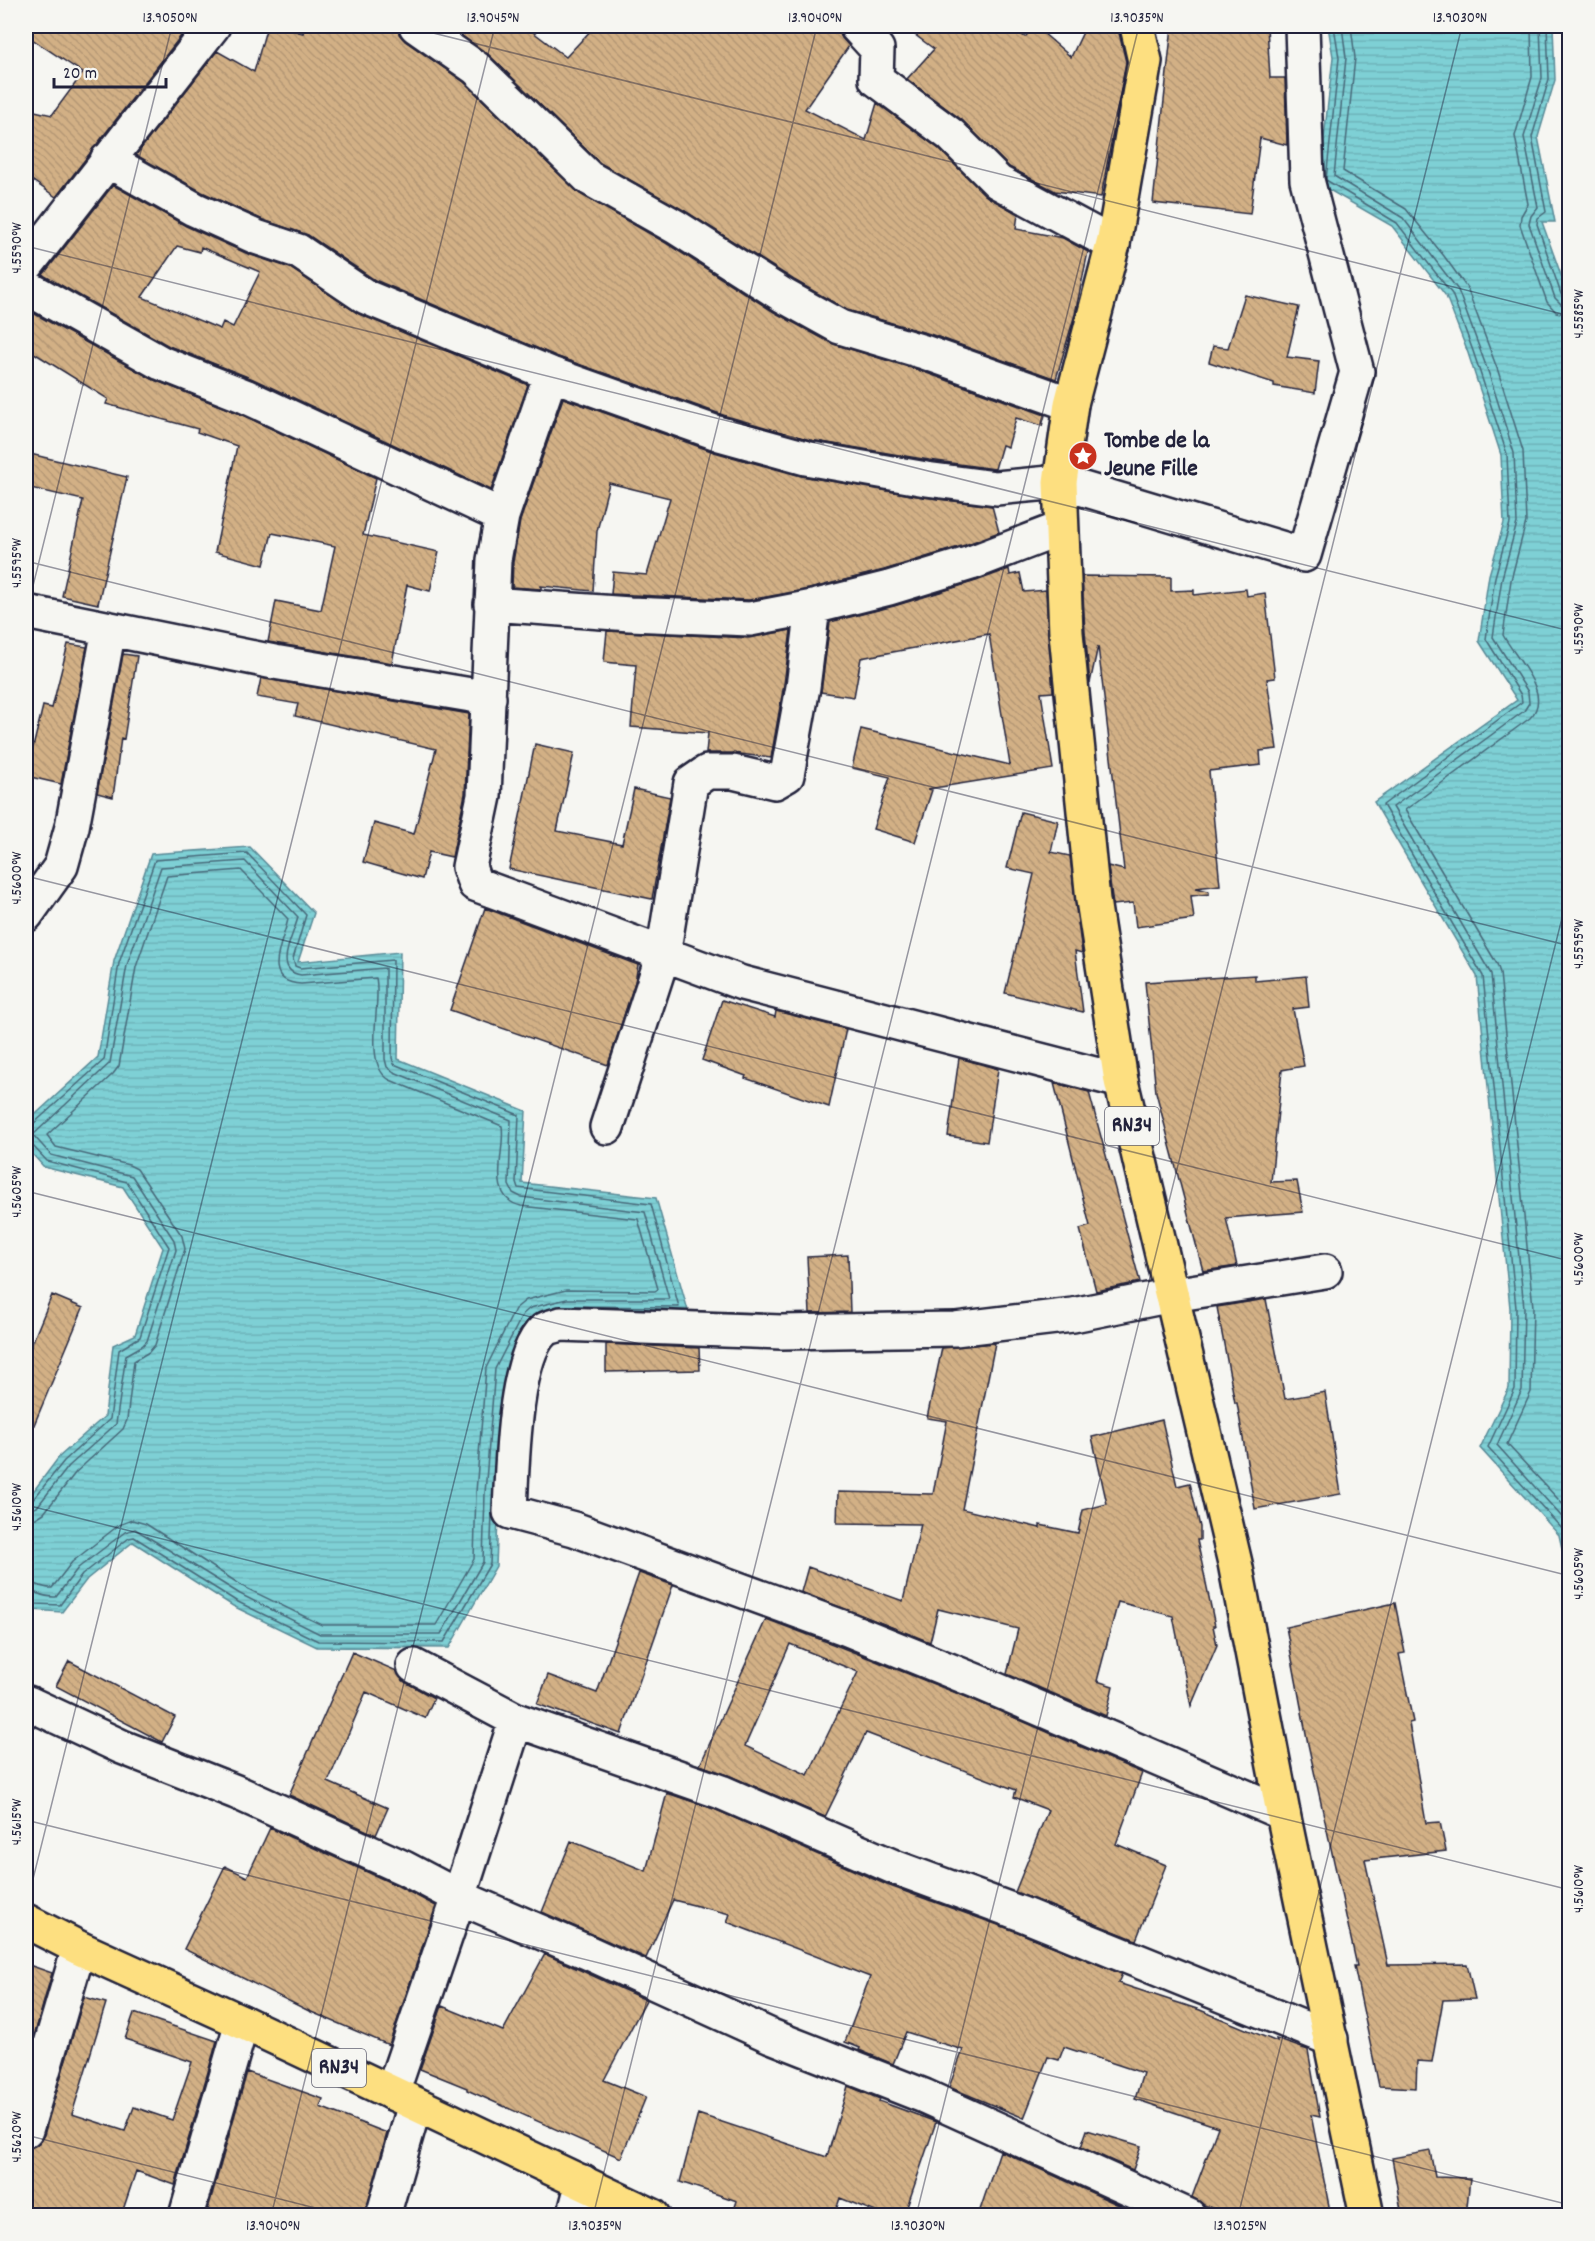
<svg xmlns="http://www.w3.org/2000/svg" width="1595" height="2241" font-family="Dekko,sans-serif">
<defs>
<pattern id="water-rules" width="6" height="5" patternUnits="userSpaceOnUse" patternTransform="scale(1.5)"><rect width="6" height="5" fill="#7ed0d5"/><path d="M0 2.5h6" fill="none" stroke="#6db2b8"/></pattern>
<pattern id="building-back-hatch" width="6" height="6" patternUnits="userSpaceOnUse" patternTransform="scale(1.5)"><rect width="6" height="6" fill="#d2b085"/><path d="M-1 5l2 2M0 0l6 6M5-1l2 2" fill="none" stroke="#b49774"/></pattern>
</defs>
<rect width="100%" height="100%" fill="#f6f6f2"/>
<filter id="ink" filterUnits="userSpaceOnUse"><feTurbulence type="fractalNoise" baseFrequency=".0167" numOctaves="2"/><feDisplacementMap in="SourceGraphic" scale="12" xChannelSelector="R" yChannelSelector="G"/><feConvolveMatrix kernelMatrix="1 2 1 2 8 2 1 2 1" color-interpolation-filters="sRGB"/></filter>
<g filter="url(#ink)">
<path fill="url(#water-rules)" stroke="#598a97" stroke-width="1.5" d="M1328,26h225l2,54 -17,57 17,85h-13l28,78 -1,1279 -10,-44 -79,-87 29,-60 1,-80 -33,-332 -103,-174 143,-102 -38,-59 10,-66 15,-52 -3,-68 -33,-102 -22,-57 -54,-70 -73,-42 14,-127z
M250,847l64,66 -16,49 102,-10 -2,107 128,52 -4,72 134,15 33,116 -155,7 -35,173 -3,72 -47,82 -132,-1 -84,-41 -100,-64 -46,37 -25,33 -30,-2 -6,-9v-100l33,-44 46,-41 8,-71 22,-10 28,-87 -40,-61 -79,-20 -18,-20v-24l72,-66 16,-96 37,-107z"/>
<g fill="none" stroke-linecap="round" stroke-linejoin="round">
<path stroke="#476879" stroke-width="1.5" d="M1334,26l5,32 -13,122 71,43 55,71 21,57 34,103 3,69 -15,54 -9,62 35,56 1,7 -139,103 100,171 33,332 -1,81 -27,58 76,84 6,21
M1342,26l4,32 -12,118 69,42 55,72 31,84 25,79 3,70 -15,55 -9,59 35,55 1,11 -5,8 -131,96 98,167 33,334 -2,82 -25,55 73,81
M1351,26l4,32 -12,113 63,38 38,47 23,32 31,83 25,80 3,71 -15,58 -8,55c12,23 51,59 27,83l-125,92 92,154 3,9 33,334 -2,85 -24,52 63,68
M1531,26l1,51 -17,59 13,68 -7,12 -1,9 27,77 9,10 14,3
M1540,26l2,52 -18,59 14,70 -7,9 -2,8 26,74 6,6 9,2
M1547,26l2,53 -17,58 14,75 -8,6 -1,6 24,70 3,3 6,1
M26,1127l6,-2 72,-65 15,-97 36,-103 92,-7 59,62 -13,44 2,7 5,2 93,-8 -1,98 2,6 125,51 -3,67 2,6 133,16 28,103 -112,-1
M26,1144l6,1 15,16 80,21 42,65 -29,90 -21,13 -9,69 -46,42 -32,40 -6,2
M26,1511l11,-4 32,-41 47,-42 10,-69 16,-9 5,-5 29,-91 -2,-10 -42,-64 -81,-21 -18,-20 77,-72 17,-98 34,-98 84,-6 53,56c-3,16 -27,54 3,58l84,-7v91l2,8 7,5 117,48 -2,65 4,8 8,4 124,15 24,87h-102l-37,9 -7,6 -28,55 -10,124 -2,69 -42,72h-121l-80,-40 -105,-65 -10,3 -47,36 -22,29c-15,1 -19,-6 -30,-6
M26,1520l10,-2 8,-5 32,-41 47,-43 4,-9 7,-59 15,-9 6,-7 30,-96 -3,-13 -45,-67 -8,-4 -73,-18 -9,-12 66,-61 6,-8 17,-99 31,-91 74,-6 47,49c-4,22 -29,63 13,65l75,-6c6,27 -14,87 14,102l112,46c4,25 -17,72 19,80l117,13 20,70 -3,2 -89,-1 -40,10 -11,9 -29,59 -10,124 -2,67 -38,66h-114l-78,-38 -98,-63 -14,-4 -13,5 -47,37 -20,26c-10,1 -17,-6 -26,-6
M26,1598l5,1 5,5 24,1 22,-30 47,-37 5,-1 102,64 82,40 126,1 46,-78 3,-74"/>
</g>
<path fill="url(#building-back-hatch)" stroke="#22223b" stroke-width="1.5" fill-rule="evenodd" d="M26,26h147l11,6 -128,165 -30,-21v-67l26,6 31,-42 -57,-38z
M267,26h10l26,7 2,-7h92l2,8 6,7 59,41 116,112 86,49 108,69 57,31 87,27 127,45 -3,11 -26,-8 -8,29 -6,-2 -7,24 -66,-9 -119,-20 -84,-24 -168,-59 -183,-77 -67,-45 -45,-15 -61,-28 -66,-37 81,-104 37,21z
M448,26h77l41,31 29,-31h243l4,12 7,8 -44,63 61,31 11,-37 62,46 46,46 33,19 -2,15 47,9 25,14 -13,62 -19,65 -126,-45 -83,-24 -53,-30 -109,-69 -85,-48 -111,-108z
M903,26h105l17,11 10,-11 36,31 15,-31h19l14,7 7,29 -25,135 -46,-6 -46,-24 -47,-47 -55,-41 27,-30z
M1172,26h95l3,52h15l2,67 -27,-7 -10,76 -97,-11z
M113,185l73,41 62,28 42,14 69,46 169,71 -37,105 -238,-111 -84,-33 -126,-71zM177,246l23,6 1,-5 59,25 -27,55 -10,-5 -3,7 -78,-32z
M1245,295l54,12 -12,50 32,4 -4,32 -41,-7v-3l-65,-21 4,-16 15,2z
M26,309l126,70 86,34 138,65 -13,57 76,17 -9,39 -23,-6 -15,78 -124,-21 8,-41 45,9 14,-64 -63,-13 -8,32 -49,-13 22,-106 -40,-14 1,-3 -92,-25 2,-5 -82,-51z
M563,398l151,54 87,24 122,21 69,9 7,26 -34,13 -81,25 -75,19 -60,11 -138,-6 2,-22 34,3 23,-77 -61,-15 -12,48 -4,60 -52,-5v3l-29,-2 1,-25 7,-41z
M26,453l101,24 -29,127 -36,-8 21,-96 -57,-13z
M1009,569l1,6 10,-2 4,19 22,-2 7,102 -12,1 12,76 -125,20 4,1 -17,52 -42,-13 17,-52 -38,-9 9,-39 149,36 -21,-131 -128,24 -7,39 -33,-5 9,-70 64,-16 82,-25z
M1082,576l89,1v14l23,-1v5l52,-6 1,7 18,-3 10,85 -8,1 10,70 -17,2 1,14 -52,6 11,114 -24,3 13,3v3l-18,2 3,23 -58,8 -3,-24 -20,2 -5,-39 16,4 -26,-224 -8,37 -5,-51z
M791,630l-7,54 -13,74 -38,-5h-27l2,-20 -77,-6 5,-62 -32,-3 3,-31 142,7z
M68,644l19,3 -26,137 -35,-8 17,-70 9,2z
M123,654l14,2 -13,83 -3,-1 -8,59 -16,-4z
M261,678l208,36 -4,80 -13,63 -23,-5 -7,27 -59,-17 11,-39 40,11 22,-85 -141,-33 3,-12 -41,-7z
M535,744l39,9 -17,78 65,13 12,-55 36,8 -18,102 -143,-30z
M1021,812l37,9 -7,31 19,4 12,97 -7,-2 8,61 -78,-19 29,-119 -27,-6z
M485,908l153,57 -3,17 -27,83 -158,-55z
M1255,975v6l51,-5 3,31 -16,2 11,57 -22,4 -11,112 26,-1 6,31 -77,6 11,48 -34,5 -47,-179 -11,-110z
M722,1000l53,17 1,-6 70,18 -17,78 -84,-29 1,-2 -44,-16z
M959,1058l39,11 -11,73 -39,-6z
M1054,1083l35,9 51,190 -44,9 -16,-62 10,-3z
M848,1255l2,57 -40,1 -3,-56z
M52,1295l31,13 -57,136v-86z
M1266,1299l19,100 40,-7 16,102 -86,15 -18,-106h-2l-18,-96z
M995,1343l-33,166 78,19v-3l38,8 5,-23 24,-6 -15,-67 70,-17 15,66 13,-3 10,44v13h-3l18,86h-2l4,19 -26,61 -18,-90 -55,-14 -21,79 16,5 -7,30 -99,-42 11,-45 -80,-20 -8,33 -129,-50 7,-25 95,34 18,-77 -84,-1 1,-31 95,2 14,-73 -20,-3 15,-70z
M606,1344l93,4 1,22 -94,2z
M639,1573l34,12 -52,149 -84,-30 11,-29 49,18z
M1395,1603l10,50 -6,1 14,68 -4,1 17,100 14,-1 6,29 -81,9 23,105 79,-1 8,35 -32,1 -11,62 -15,-1 -1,27 -37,-2 -25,-120h3l-49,-222 -22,-117z
M766,1619l72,27 131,52 173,75 -26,71 50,21 -30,75 -121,-48 33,-82 -34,-13 2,-7 -150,-57 -41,84 -97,-42 -28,-10zM790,1644l68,28 -50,103 -63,-29z
M352,1652l45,19 8,11 29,16 -9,20 -59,-26 -38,90 60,26 -12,27 -87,-40z
M69,1661l106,56 -13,25 -106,-56z
M667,1793l47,16 173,76 128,46 107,43 -4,9 82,27 77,32 -1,-3 32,11 12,67 -9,-2 20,101h-99l-28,-11 -12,-8 26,-70 -83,-28 8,-26 -79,-26 -5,13 -11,-3 -24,61 -75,-31 14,-37 -57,-18 -13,32 -34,-14 1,-2 -15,-6 25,-65 -143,-55 3,-8 -57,-14 -27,58 -104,-46 29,-71 75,30z
M270,1828l126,57 40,21 -47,139 -80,-34 -125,-62 41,-83 22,11z
M545,1954l101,46 -42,80 42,17 -25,61 -154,-68v-2l-47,-19 22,-63 61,25z
M26,1964l26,9 -26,92z
M84,1997l22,6 -34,111 53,17 9,-24 38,13 20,-58 -67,-23 9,-26 83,28 -42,144 -39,-14 -15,45h-95v-68l12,-4 6,-9z
M247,2072l76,27 -3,8 67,26 -22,83h-159z
M848,2086l32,13 -1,2 57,21 -32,94h-18l-46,-18 -6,18h-102l5,-15 -57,-19 18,-68 129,43z
M1087,2130l54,16 -8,24 -52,-23z
M1000,2151l121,55 -3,10h-140z
M1430,2151l5,26 35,1 -4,38h-64l-10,-58z"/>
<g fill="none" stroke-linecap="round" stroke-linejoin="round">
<g stroke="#22223b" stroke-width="38">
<path id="street" d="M416,26l60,42 113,110 87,49 108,69 56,31 84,25 147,52
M856,26l21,23 -1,30 75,56 47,47 115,62
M107,160l87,49 62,28 42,14 68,46 185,77 169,60 86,24 120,21 70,9 64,-6 244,73 53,-183 -50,-192 -5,-154
M26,266l187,-240
M26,287l135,76 84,33 257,120
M551,374l-49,142 -8,44 -10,236 -15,71 6,17 267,99 379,98
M491,604l139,10 120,5 63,-12 76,-19 82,-25 89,-34
M26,612l248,50 215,36
M26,915l35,-49 11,-39 37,-198
M607,1127l56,-172 28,-172 16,-11h26l42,10 12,-7 16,-88 10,-80
M414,1666l102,54 205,72 173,75 128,47 309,125
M28,1703l94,44 114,45 168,76 55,29 128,55 184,84 153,60 265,120
M1283,1813l-307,-132 -131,-53 -271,-99 -64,-17c2,-41 3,-155 34,-182 4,-3 12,-4 17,-6l220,8 174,-3 118,-14 99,-20 153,-24
M392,2093l67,-196 57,-177
M26,2130l53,-182
M186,2216l56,-194
M383,2216l32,-112
M574,2216l9,-34"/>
</g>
<g stroke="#22223b" stroke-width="38">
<path id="primary" d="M1137,26l8,35 -32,183 -42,160 -11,78 6,151 27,267 28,181 114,482 48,250 84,403
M26,1921l53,27 163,74 411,194"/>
</g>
<use href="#street" stroke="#f6f6f2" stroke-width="33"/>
<use href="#primary" stroke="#fddf80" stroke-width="33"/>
</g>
</g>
<path fill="none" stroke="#22223b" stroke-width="1.5" stroke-opacity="0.45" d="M405,26l1165,290M26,246l1544,385M26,561l1544,385M26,614l146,-588M26,876l1544,385M26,1191l1544,385M26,1505l1544,385M26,1820l1544,385M26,1907l469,-1881M26,2135l321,81M271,2216l546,-2190M593,2216l546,-2190M916,2216l546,-2190M1238,2216l332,-1330M1560,2216l10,-37"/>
<defs>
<g id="sight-disc" transform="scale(1.5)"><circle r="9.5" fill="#c8321e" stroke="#f6f6f2"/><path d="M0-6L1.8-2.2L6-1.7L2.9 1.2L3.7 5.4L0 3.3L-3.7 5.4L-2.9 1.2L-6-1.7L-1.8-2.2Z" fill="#fff"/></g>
</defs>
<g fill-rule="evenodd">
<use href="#sight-disc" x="1083" y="456"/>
</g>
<g text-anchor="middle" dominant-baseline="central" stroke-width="6" stroke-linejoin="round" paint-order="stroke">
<g fill="#f6f6f2" stroke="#626272" stroke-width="1.5">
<rect x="1105" y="1107" width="54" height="38" rx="4.5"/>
<rect x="312" y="2049" width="54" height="38" rx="4.5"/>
</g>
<g font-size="22" font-weight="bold" fill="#22223b">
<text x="1132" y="1126">RN34</text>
<text x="339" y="2068">RN34</text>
</g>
<g font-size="24" font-weight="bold" fill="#22223b" stroke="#f6f6f2" text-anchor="start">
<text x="1104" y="442">Tombe de la<tspan x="1104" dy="28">Jeune Fille</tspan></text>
</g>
</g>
<rect width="1595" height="2241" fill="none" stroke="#f6f6f2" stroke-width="66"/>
<path d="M54 78v9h112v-9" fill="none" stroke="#22223b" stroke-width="3"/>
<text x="63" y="78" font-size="18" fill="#22223b" stroke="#f6f6f2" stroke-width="4.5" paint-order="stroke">20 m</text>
<rect x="33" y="33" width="1529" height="2175" fill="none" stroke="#22223b" stroke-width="2"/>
<g font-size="15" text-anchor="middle" fill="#22223b">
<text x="170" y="22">13.9050°N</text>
<text x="493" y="22">13.9045°N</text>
<text x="815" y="22">13.9040°N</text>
<text x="1137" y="22">13.9035°N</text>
<text x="1460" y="22">13.9030°N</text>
<text transform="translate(16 248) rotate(-90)" y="5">4.5590°W</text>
<text transform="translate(1578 314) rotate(-90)" y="5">4.5585°W</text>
<text transform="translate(16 563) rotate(-90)" y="5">4.5595°W</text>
<text transform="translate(1578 629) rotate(-90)" y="5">4.5590°W</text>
<text transform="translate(16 878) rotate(-90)" y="5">4.5600°W</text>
<text transform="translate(1578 944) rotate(-90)" y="5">4.5595°W</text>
<text transform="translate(16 1192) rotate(-90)" y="5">4.5605°W</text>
<text transform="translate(1578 1259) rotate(-90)" y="5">4.5600°W</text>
<text transform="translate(16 1507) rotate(-90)" y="5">4.5610°W</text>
<text transform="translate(1578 1574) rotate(-90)" y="5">4.5605°W</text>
<text transform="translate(16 1822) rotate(-90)" y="5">4.5615°W</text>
<text transform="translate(1578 1889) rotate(-90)" y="5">4.5610°W</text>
<text transform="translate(16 2137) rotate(-90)" y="5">4.5620°W</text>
<text x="273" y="2230">13.9040°N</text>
<text x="595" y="2230">13.9035°N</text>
<text x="918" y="2230">13.9030°N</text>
<text x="1240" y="2230">13.9025°N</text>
</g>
</svg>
